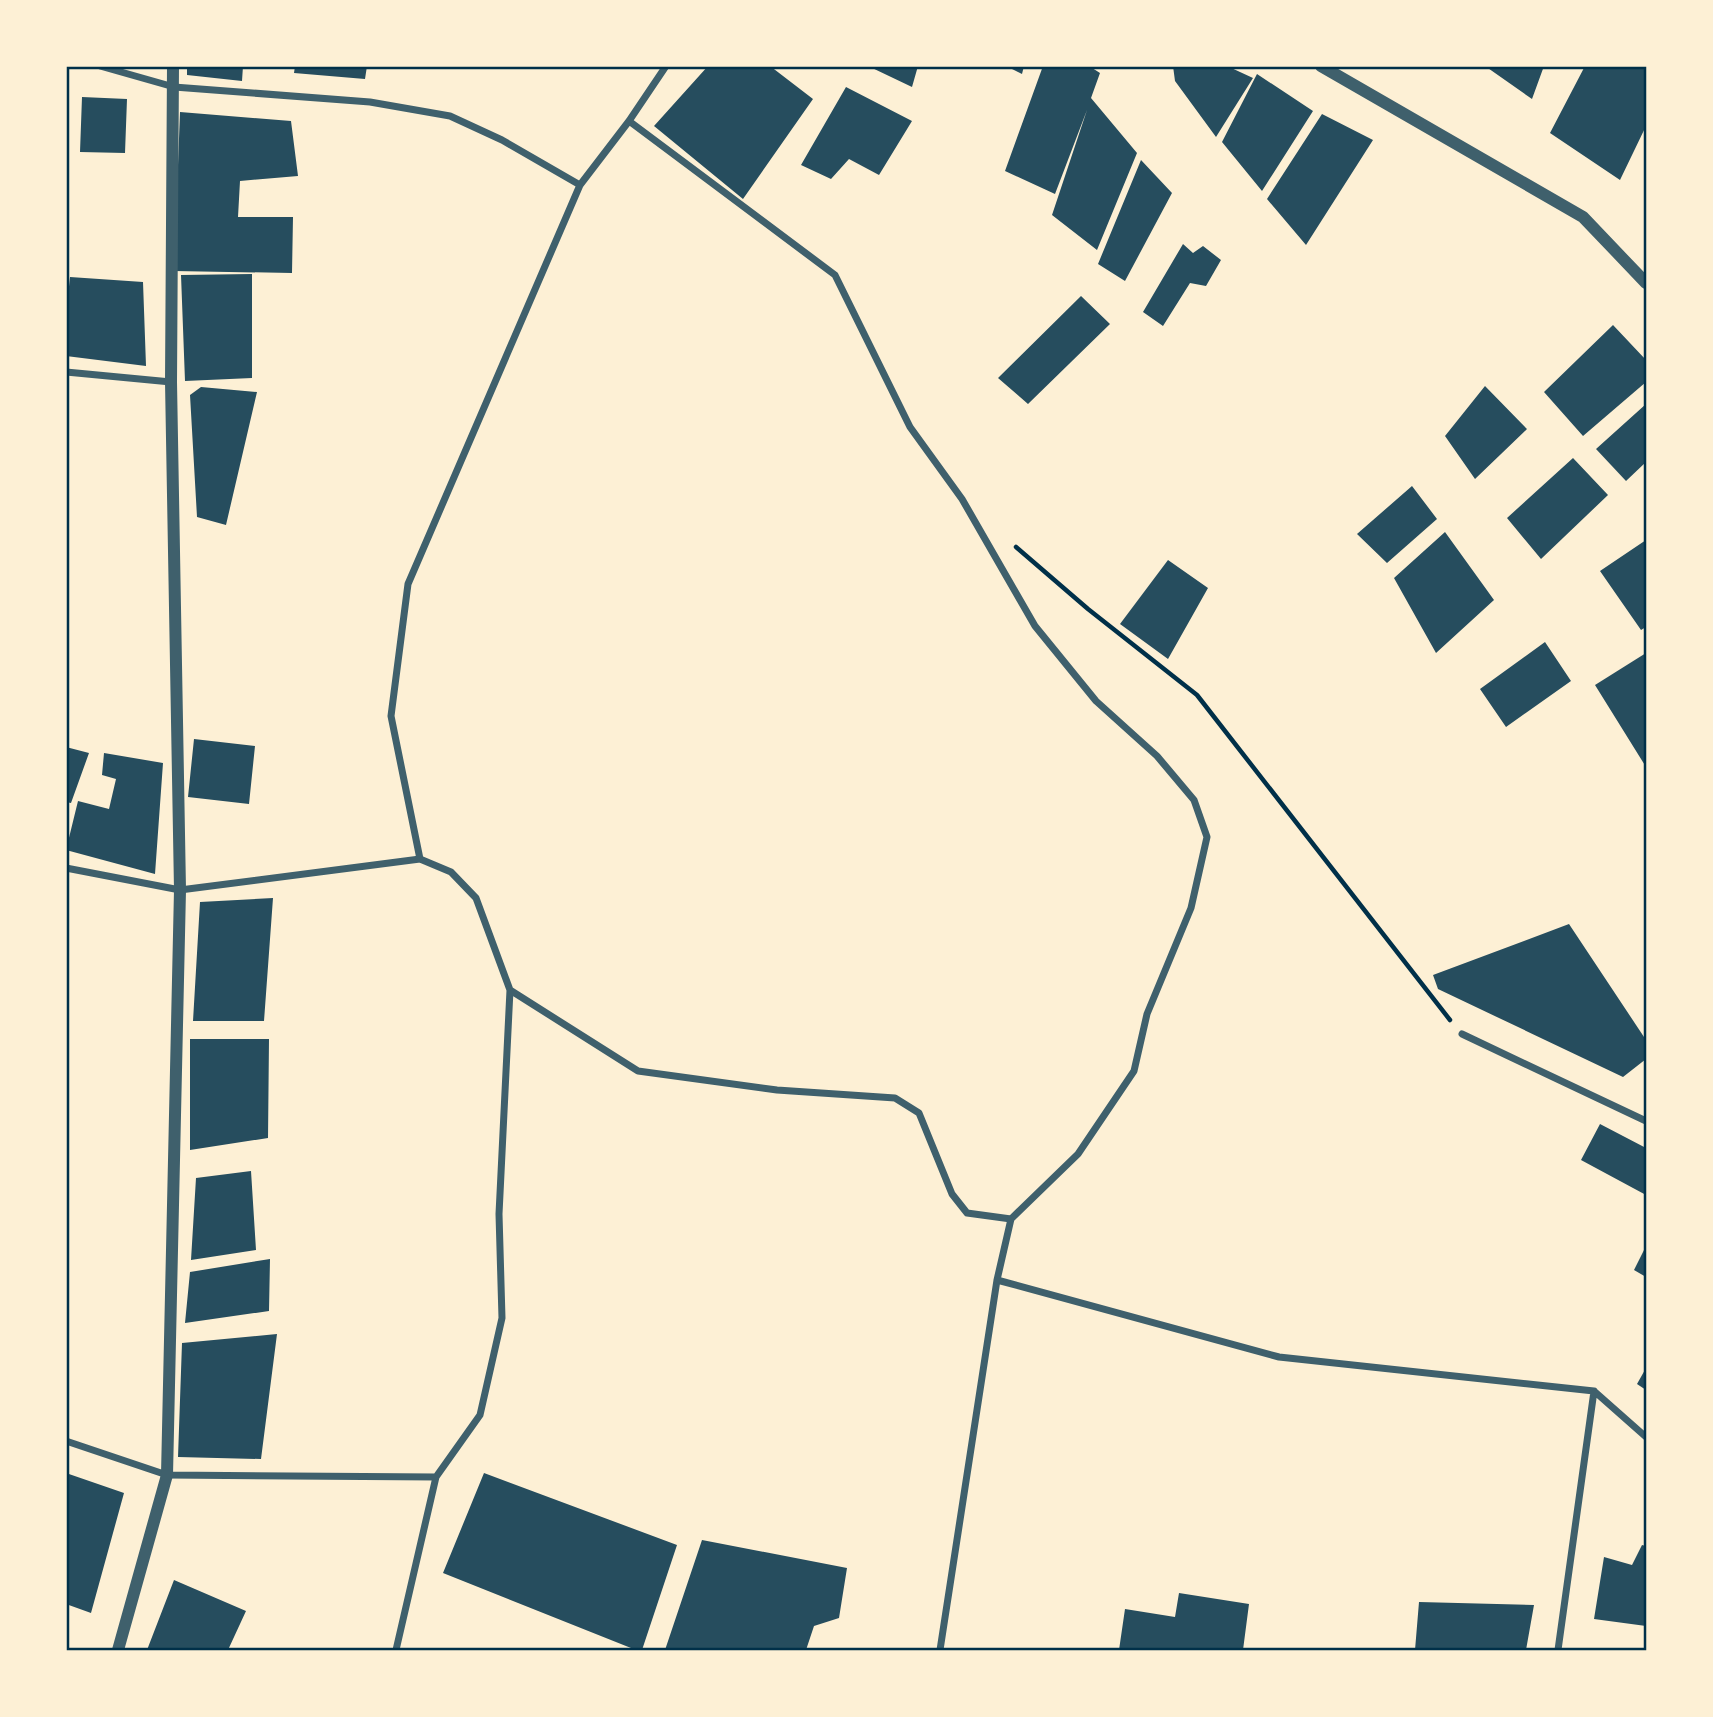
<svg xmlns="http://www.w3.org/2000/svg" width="1713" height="1717" font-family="'Open Sans',sans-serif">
<rect width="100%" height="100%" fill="#fdf0d5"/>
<path fill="#264d5e" d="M187,66h56l-1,15 -55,-6z
M295,66h72l-2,13 -71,-6z
M708,66h62l43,33 -70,100 -89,-73z
M868,66h50l-6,21z
M1006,66h18l-2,8z
M1043,66h46l11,7 -9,25 46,55 -40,97 -45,-35 35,-105 -32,84 -50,-23z
M1173,66h54l26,12 -37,59 -41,-56z
M1485,66h59l-12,33z
M1585,66h61v60l-26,54 -70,-47z
M1257,74l56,37 -51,80 -40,-49z
M846,87l66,34 -33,54 -30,-16 -18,20 -30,-14z
M82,97l45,2 -2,54 -45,-1z
M180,112l111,9 7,55 -58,5 -2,36h55l-1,56 -118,-2z
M1322,114l51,26 -67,105 -39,-46z
M1141,160l31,33 -47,88 -27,-17z
M1183,244l10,9 10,-7 18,14 -15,26 -16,-3 -27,43 -20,-14z
M252,274v104l-67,3 -4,-106z
M70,277l73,5 3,84 -80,-10v-41z
M1081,296l29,28 -82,80 -30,-26z
M1613,325l33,35v22l-63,54 -39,-44z
M1485,386l42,43 -52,50 -30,-43z
M201,387l56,5 -31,133 -29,-8 -7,-122z
M1646,404v58l-20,19 -30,-32z
M1573,458l35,37 -67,64 -34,-41z
M1412,486l25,33 -50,44 -30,-29z
M1445,532l49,68 -58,53 -42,-75z
M1646,540v87l-5,3 -41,-59z
M1168,560l40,28 -40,71 -48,-35z
M1545,642l26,39 -65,46 -26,-38z
M1646,653v114l-51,-82z
M194,739l61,7 -6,58 -61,-7z
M66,747l23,6 -18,50 -5,-1z
M104,753l59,10 -8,111 -89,-24 12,-49 31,8 7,-30 -14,-4z
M273,898l-9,123h-71l7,-119z
M1569,924l77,116v19l-23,18 -185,-88 -5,-14z
M190,1039h79l-1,99 -78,12z
M1600,1124l46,24v47l-65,-35z
M251,1171l5,79 -65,10 5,-82z
M1646,1246v31l-12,-7z
M270,1259l-1,52 -84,12 5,-51z
M277,1334l-16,125 -83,-2 4,-114z
M1646,1368v22l-9,-6z
M66,1473l58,20 -33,120 -25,-9z
M484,1473l193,72 -35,105h-6l-193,-77z
M702,1540l145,28 -8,50 -25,8 -8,24h-141z
M1642,1545l4,1v80l-52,-7 10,-62 28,8z
M174,1580l72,31 -18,39h-81z
M1179,1593l70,11 -6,46h-124l6,-41 50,8z
M1419,1602l115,3 -8,45h-111z"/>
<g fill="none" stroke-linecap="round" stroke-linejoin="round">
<path stroke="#003049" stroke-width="4.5" d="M1016,547l72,62 109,86 253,325"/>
<path stroke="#3f606c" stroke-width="7" d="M100,66l74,21 196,15 80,14 52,24 78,45
M629,121l206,154 75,152 52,72 73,127 61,75 61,55 37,44 13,37 -16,71 -44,106 -13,57 -56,83 -67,65 -14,61 -57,370
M66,372l105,10
M66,868l114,22 240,-31
M510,990l128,81 139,19 118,8 24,15 33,81 15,19 44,6
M1462,1034l184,87
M997,1280l282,77 315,34 52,46
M66,1441l101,34 269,2
M396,1650l40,-173 44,-62 22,-97 -3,-104 11,-224 -34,-92 -25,-26 -31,-13 -29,-143 17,-132 172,-399 49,-64 37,-55
M1558,1650l36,-259"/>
<path stroke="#3f606c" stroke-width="12" d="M1321,66l262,151 63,66
M118,1650l49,-175 13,-585 -9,-508 2,-316"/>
</g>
<rect width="1713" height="1717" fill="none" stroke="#fdf0d5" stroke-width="136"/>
<rect x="68" y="68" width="1577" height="1581" fill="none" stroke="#003049" stroke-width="2.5"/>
</svg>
